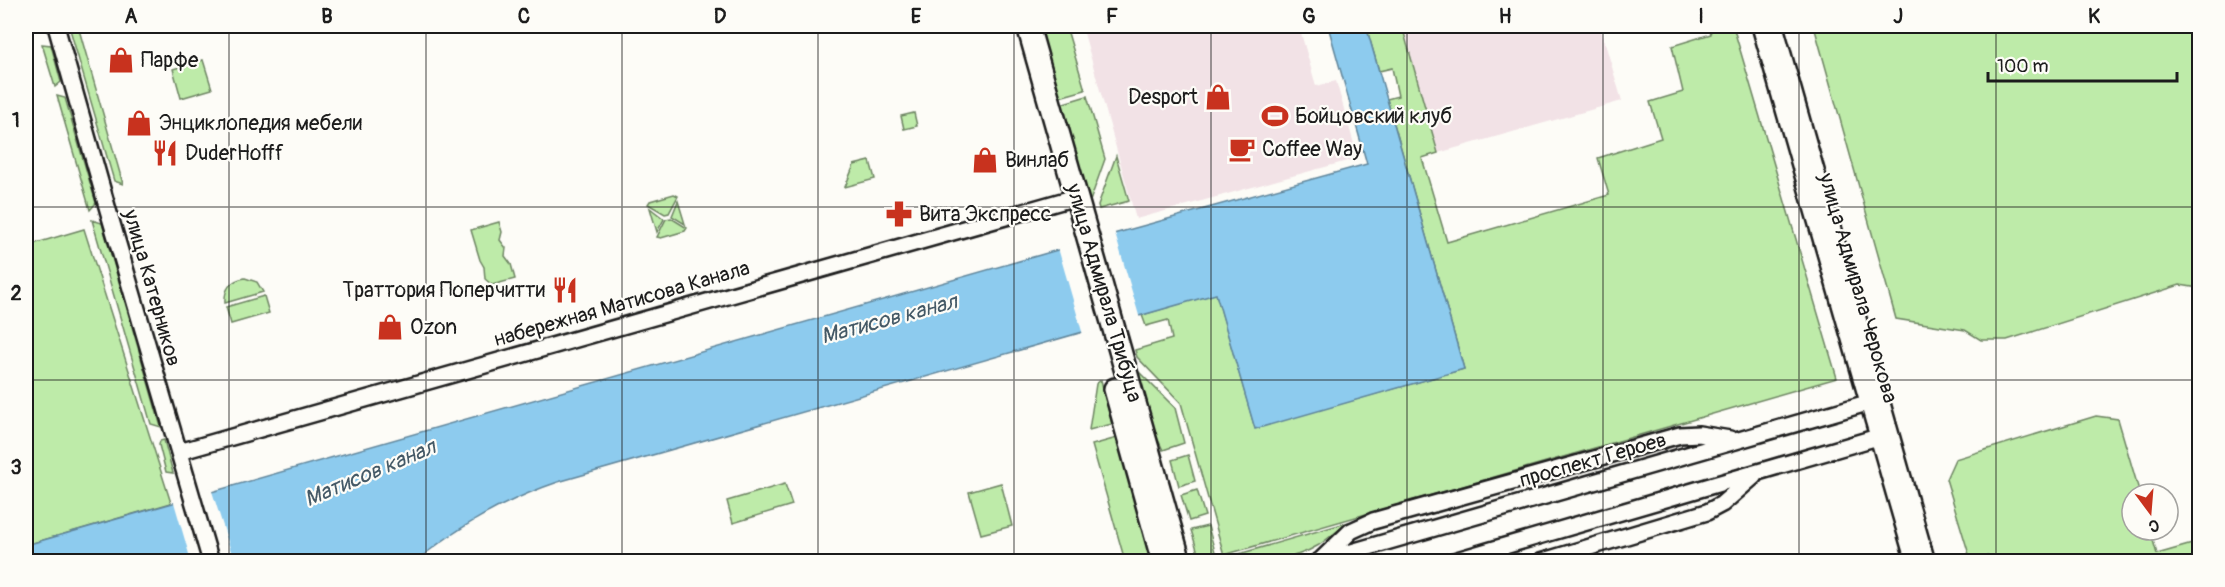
<svg xmlns="http://www.w3.org/2000/svg" width="2225" height="587" font-family="Pangolin,sans-serif">
<rect width="100%" height="100%" fill="#fdfcf7"/>
<filter id="ink" filterUnits="userSpaceOnUse"><feTurbulence type="fractalNoise" baseFrequency=".0167" numOctaves="2"/><feDisplacementMap in="SourceGraphic" scale="12" xChannelSelector="R" yChannelSelector="G"/><feConvolveMatrix kernelMatrix="1 2 1 2 8 2 1 2 1" color-interpolation-filters="sRGB"/></filter>
<g filter="url(#ink)">
<path fill="#f2e2e6" d="M1082,26h217l17,60 20,-5 22,77 -222,61z
M1402,26h198l22,75 -184,52z"/>
<path fill="#beeba9" stroke="#6d8462" stroke-width="1.5" d="M69,26h9l45,158 -9,-3z
M1034,26h32l19,64 -29,8z
M1366,26h36l36,127 -16,5 25,84 162,-47 -11,-37 63,-20 -11,-36 33,-10 -11,-46 39,-12 -2,-8h24l104,352 -613,177 -43,-152 -44,-46 -2,-7 37,-11 -4,-19 -22,6 -4,-11 74,-22 39,135 209,-59 -77,-270 11,-3 -6,-28 -13,3z
M1814,26h385v262l-19,-3 -173,55h-26l-16,-10 -69,-11z
M42,44l9,1 10,37 -6,5z
M203,60l9,29 -31,9 -8,-29z
M57,96l8,2 31,105 -6,7z
M1087,96l18,63 -16,45 -32,-99z
M914,113l3,13 -13,3 -3,-13z
M1116,156l13,45 -30,8 -1,-4z
M870,161l5,18 -30,8 9,-22z
M674,194l4,2 -9,17 -4,1 -17,-10 2,-3z
M678,201l7,23 -13,-8z
M650,208l14,11 -7,13z
M671,218l16,10 -2,3 -24,7 -4,-1 9,-18z
M92,220l10,3 59,204 -10,-3z
M499,222l3,10 -2,8 6,8 -1,8 6,8 4,15 -23,6 -7,-6 -1,-12 -4,-7 -9,-30z
M84,229l87,274 -145,42v-299z
M245,278l12,4 6,10 -38,11c-1,-14 6,-23 20,-25z
M264,296l5,17 -38,11 -5,-17z
M1135,368l40,40 9,35 -21,7 -15,-31z
M1101,380l11,44 -23,6 7,-46z
M2096,416l22,3 22,75h-8v36h18l7,24 42,-12v19h-228l-25,-82 9,-20z
M1117,438l36,123h-28l-33,-116z
M164,440l9,33 -7,-1 -7,-27 1,-4z
M1188,455l7,26 -16,5 -7,-26z
M1001,483l11,43 -31,8 -12,-42z
M785,484l7,21 -59,18 -6,-22z
M1197,490l8,26 -16,5 -8,-26z
M1349,522c-10,7 -20,16 -30,23 -31,19 -65,17 -99,16l2,-2z
M1208,526l7,26 -16,4 -8,-26z"/>
<path fill="#8dcbee" stroke="#60859a" stroke-width="1.5" d="M1328,26h38l98,343 -209,60 -39,-135 -658,188c-53,18 -99,44 -142,79l-390,1v-17l1091,-312 250,-69z"/>
<path fill="#fdfcf7" d="M1114,230l26,89 -57,16 -25,-87z
M211,488l23,73h-43l-18,-62z"/>
<g fill="none" stroke-linecap="round" stroke-linejoin="round">
<path stroke="#60859a" stroke-width="4" d="M1988,557l1,5"/>
<g stroke="#1c1c1c" stroke-width="20">
<path id="street" d="M56,26l52,184 103,352
M1760,26l154,536
M1775,26l152,536
M179,452l897,-255
M1321,560l30,-29 22,-10 307,-86 19,-1 31,5
M1317,562l564,-163
M1450,562l438,-128
M1540,562l167,-50 15,-8 32,-28"/>
</g>
<g stroke="#1c1c1c" stroke-width="26">
<path id="secondary" d="M1028,26l152,536
M1115,389l48,173"/>
</g>
<use href="#street" stroke="#fdfcf7" stroke-width="15"/>
<use href="#secondary" stroke="#fdfcf7" stroke-width="21"/>
</g>
</g>
<path fill="none" stroke="#1c1c1c" stroke-width="1.5" stroke-opacity="0.55" d="M229,26v536M426,26v536M622,26v536M818,26v536M1014,26v536M1211,26v536M1407,26v536M1603,26v536M1799,26v536M1996,26v536M26,207h2174M26,380h2174"/>
<defs>
<g id="shop-bare" transform="scale(2.07)"><path d="M-5-2.5h2.3a2.7 3.5 0 0 1 5.4 0H5L5.5 6h-11ZM-1.5-2.5h3a1.5 2.3 0 0 0-3 0Z" fill="#c8321e" stroke="#fdfcf7" stroke-width="2.5" paint-order="stroke"/></g>
<g id="stadium-bare" transform="scale(2.07)"><path d="M0-5a6.5 5 0 1 0 0 10a6.5 5 0 1 0 0-10ZM-3.5-1.8h7v3.6h-7Z" fill="#c8321e" stroke="#fdfcf7" stroke-width="2.5" paint-order="stroke"/></g>
<g id="cafe-bare" transform="scale(2.07)"><path d="M-5.5-4.5H6V0H3Q3 3.5 0 3.5H-2.5Q-5.5 3.5-5.5 0ZM3-3.2v2h1.7v-2ZM-6 4.5H4V6H-6Z" fill="#c8321e" stroke="#fdfcf7" stroke-width="2.5" paint-order="stroke"/></g>
<g id="restaurant-bare" transform="scale(2.07)"><path d="M-5-6h1v4h1v-4h1v4h1v-4h1v5L-1.5 .5V6h-2V.5L-5-1ZM5-6V6H3V1.5H1.5Q1.5-4 5-6Z" fill="#c8321e" stroke="#fdfcf7" stroke-width="2.5" paint-order="stroke"/></g>
<g id="pharmacy-bare" transform="scale(2.07)"><path d="M-2-6h4v4h4v4h-4v4h-4v-4h-4v-4h4Z" fill="#c8321e" stroke="#fdfcf7" stroke-width="2.5" paint-order="stroke"/></g>
</defs>
<g fill-rule="evenodd">
<use href="#shop-bare" x="121" y="60"/>
<use href="#shop-bare" x="1218" y="97"/>
<use href="#stadium-bare" x="1275" y="116"/>
<use href="#shop-bare" x="139" y="123"/>
<use href="#cafe-bare" x="1242" y="149"/>
<use href="#restaurant-bare" x="165" y="153"/>
<use href="#shop-bare" x="985" y="160"/>
<use href="#pharmacy-bare" x="899" y="214"/>
<use href="#restaurant-bare" x="565" y="290"/>
<use href="#shop-bare" x="390" y="327"/>
</g>
<g text-anchor="middle" dominant-baseline="central" stroke-width="4.5" stroke-linejoin="round" paint-order="stroke">
<g font-size="21" fill="#1c1c1c" stroke="#fdfcf7" text-anchor="start">
<text x="141" y="60">Парфе</text>
<text x="1198" y="97" text-anchor="end">Desport</text>
<text x="1295" y="116">Бойцовский клуб</text>
<text x="159" y="123">Энциклопедия мебели</text>
<text x="1262" y="149">Coffee Way</text>
<text x="185" y="153">DuderHofff</text>
<text x="1005" y="160">Винлаб</text>
<text x="919" y="214">Вита Экспресс</text>
<text x="545" y="290" text-anchor="end">Траттория Поперчитти</text>
<text x="410" y="327">Ozon</text>
</g>
<g font-size="21" fill="#1c1c1c" stroke="#fdfcf7">
<text transform="translate(152 288) rotate(74)">улица Катерников</text>
<text transform="translate(1858 288) rotate(74)">улица Адмирала Черокова</text>
<text transform="translate(1104 293) rotate(74)">улица Адмирала Трибуца</text>
<text transform="translate(622 304) rotate(-16)">набережная Матисова Канала</text>
<text transform="translate(1593 460) rotate(-16)">проспект Героев</text>
</g>
<g font-size="22" font-style="italic" fill="#445966" stroke="#fdfcf7">
<text transform="translate(889 319) rotate(-15)">Матисов канал</text>
<text transform="translate(370 473) rotate(-23)">Матисов канал</text>
</g>
</g>
<rect width="2225" height="587" fill="none" stroke="#fdfcf7" stroke-width="66"/>
<g transform="translate(2150 512) rotate(164)"><circle r="28" fill="#fdfcf7" stroke="#a3a29f" stroke-width="1.5"/>
<path d="M0-4.5L10 22L0 15L-10 22Z" fill="#c8321e"/>
<text y="-9" font-size="16" font-weight="bold" text-anchor="middle" fill="#1c1c1c">С</text>
</g>
<path d="M1988 72v9h189v-9" fill="none" stroke="#1c1c1c" stroke-width="3"/>
<text x="1997" y="72" font-size="18" fill="#1c1c1c" stroke="#fdfcf7" stroke-width="4.5" paint-order="stroke">100 m</text>
<rect x="33" y="33" width="2159" height="521" fill="none" stroke="#1c1c1c" stroke-width="2"/>
<g font-size="20" text-anchor="middle" font-weight="bold" fill="#1c1c1c">
<text x="131" y="23">A</text>
<text x="327" y="23">B</text>
<text x="524" y="23">C</text>
<text x="720" y="23">D</text>
<text x="916" y="23">E</text>
<text x="1112" y="23">F</text>
<text x="1309" y="23">G</text>
<text x="1505" y="23">H</text>
<text x="1701" y="23">I</text>
<text x="1898" y="23">J</text>
<text x="2094" y="23">K</text>
<text x="16" y="127">1</text>
<text x="16" y="300">2</text>
<text x="16" y="474">3</text>
</g>
</svg>
